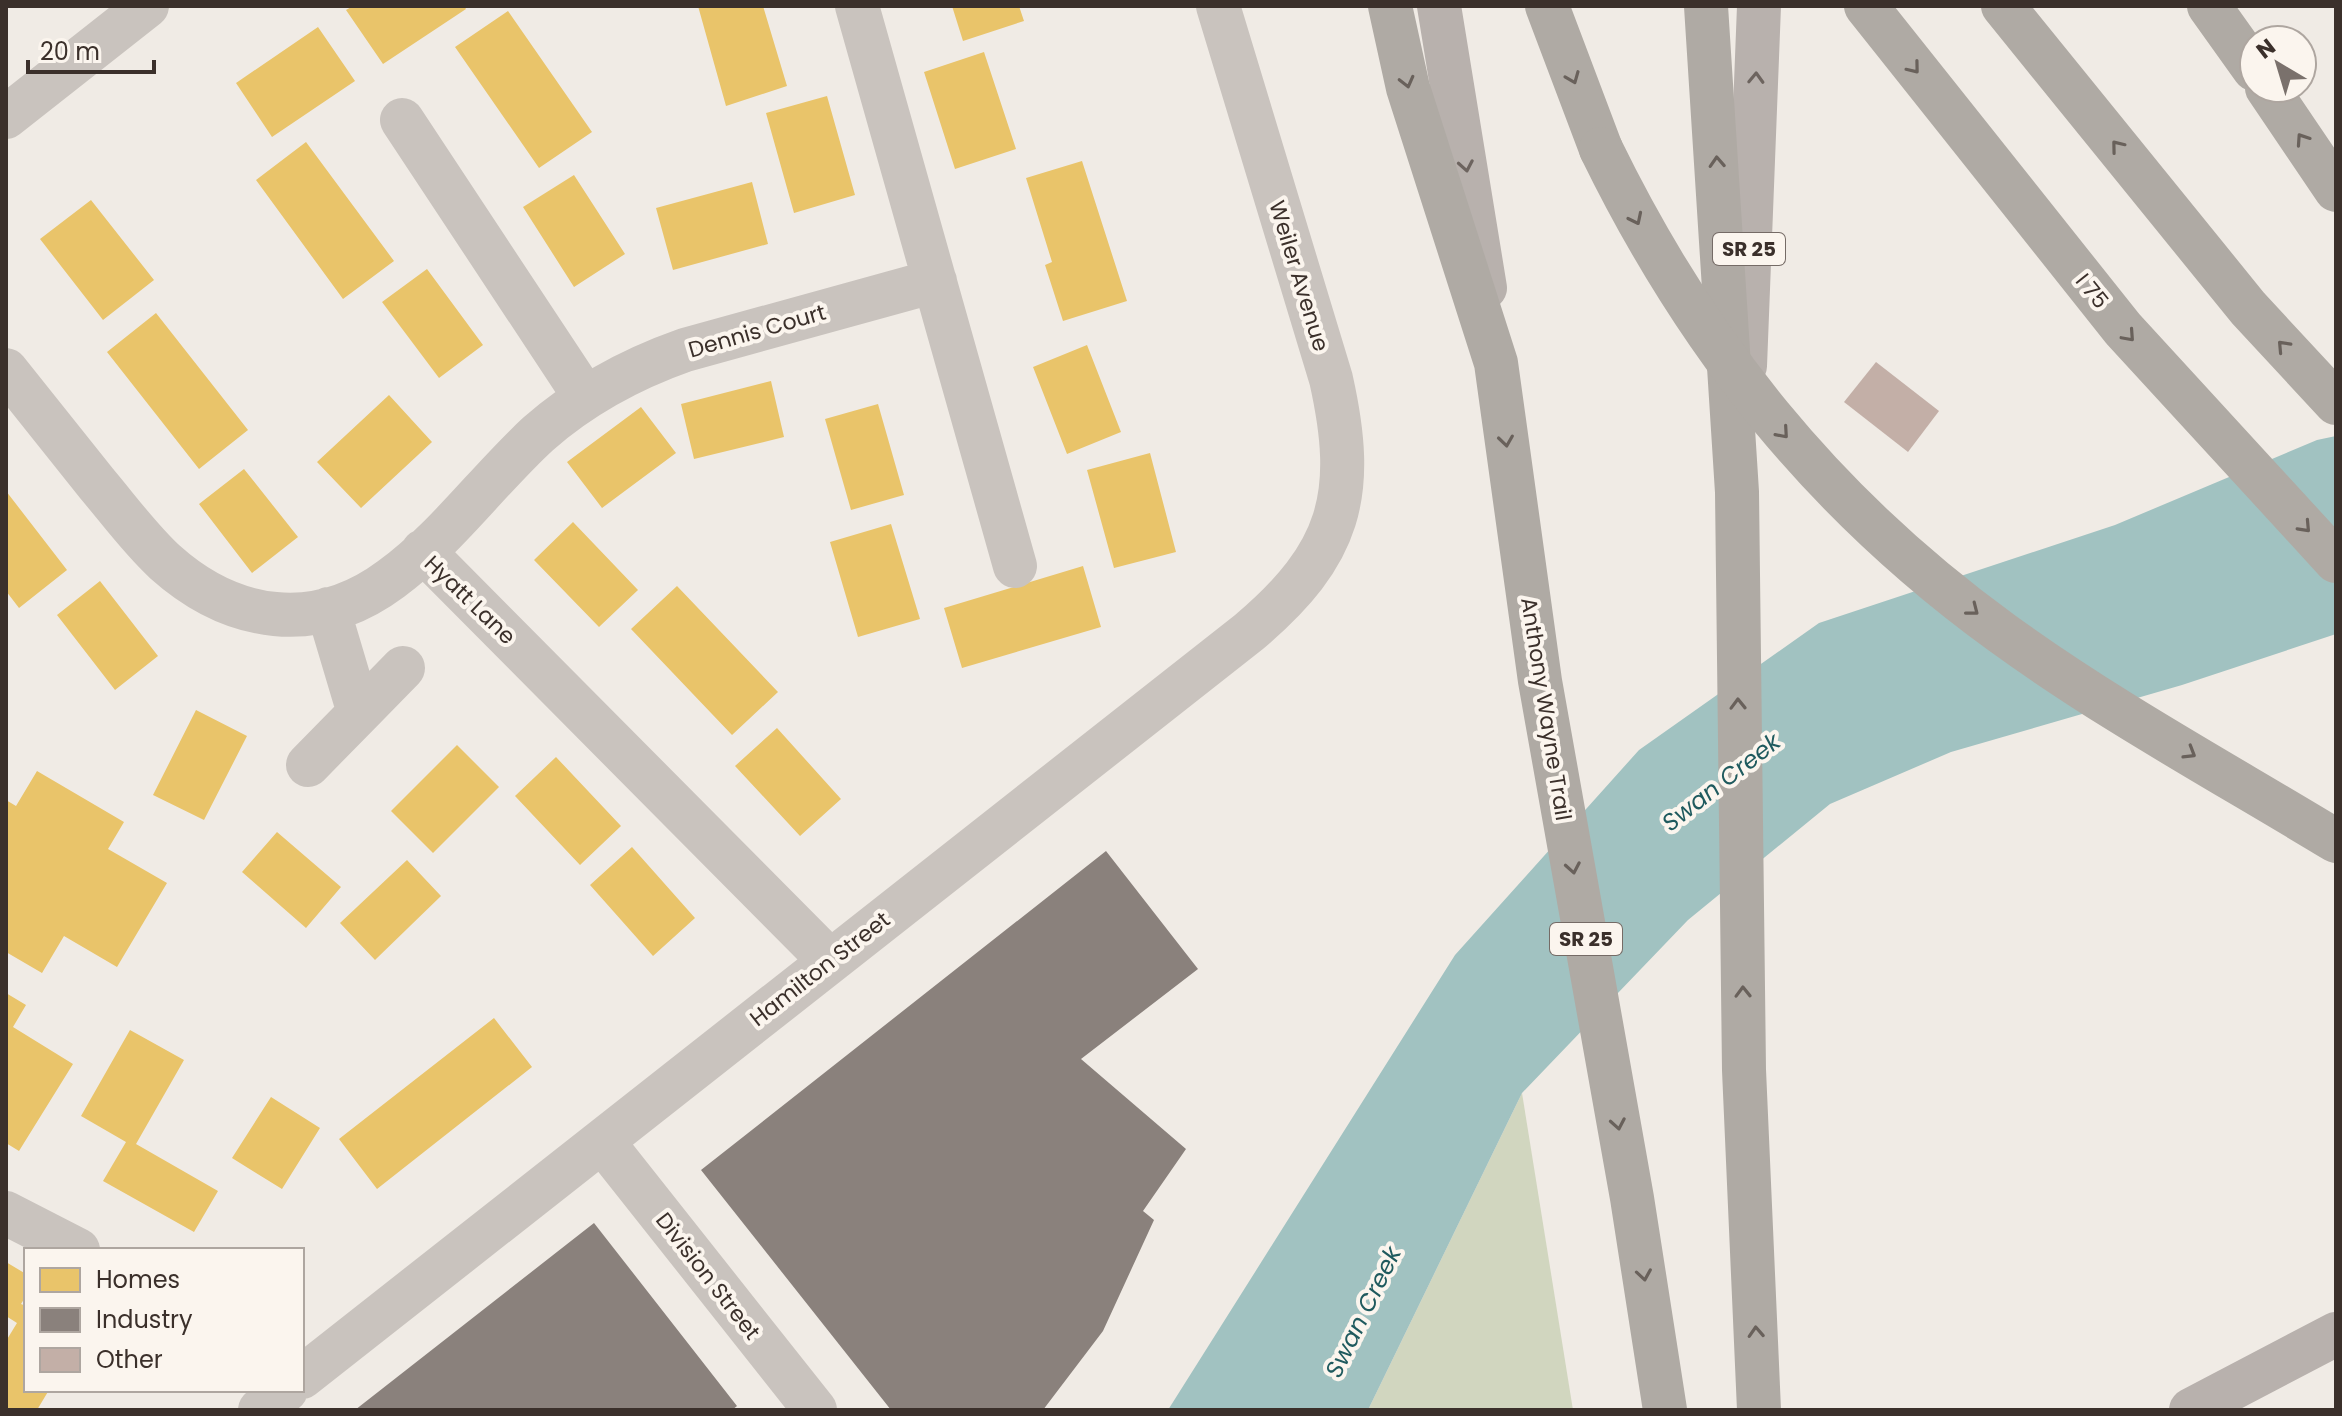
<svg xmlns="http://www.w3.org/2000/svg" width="2342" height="1416" font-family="Poppins,sans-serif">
<rect width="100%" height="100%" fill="#f0ebe5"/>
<path fill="#d1d6bf" d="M1522,1093l51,317h-205z"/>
<path fill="#a1c2c1" d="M2336,436v198l-154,51 -231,67 -121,52 -142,116 -166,173 -154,317h-200l287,-455 184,-205 180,-127 296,-98 202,-85z"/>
<path fill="#e9c46a" d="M353,6h111l2,3 -83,55 -37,-54z
M698,6h65l24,80 -61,20z
M952,6h67l5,15 -61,20z
M508,11l84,121 -53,36 -84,-121z
M318,27l37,54 -83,56 -36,-54z
M984,52l32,97 -61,20 -31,-97z
M827,96l28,99 -61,18 -28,-100z
M306,142l88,119 -51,38 -87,-119z
M1082,161l45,140 -64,20 -18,-56 7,-3 -26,-84z
M574,175l51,79 -51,33 -51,-80z
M752,182l16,62 -95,26 -17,-62z
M91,200l63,80 -51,40 -63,-81z
M427,269l56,76 -44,33 -57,-76z
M156,313l92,117 -49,39 -92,-117z
M1087,345l34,87 -54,22 -34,-87z
M771,381l13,56 -90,22 -13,-55z
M389,395l43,47 -71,66 -44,-46z
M878,404l26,91 -53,15 -26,-91z
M641,407l35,46 -74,55 -35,-46z
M1150,453l26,99 -62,16 -27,-98z
M244,469l54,68 -46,36 -53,-69z
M6,491l61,79 -48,38 -13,-17z
M573,522l65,68 -39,37 -65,-67z
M891,524l29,95 -62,18 -28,-95z
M1083,566l18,61 -139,41 -18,-60z
M100,581l58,75 -43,34 -58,-75z
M677,586l101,106 -46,43 -101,-106z
M196,710l51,26 -43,84 -51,-25z
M777,728l64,71 -41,37 -65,-70z
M457,745l42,42 -66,66 -42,-42z
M556,757l65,69 -41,39 -65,-69z
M37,771l87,51 -16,27 59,34 -50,84 -53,-31 -22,37 -36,-21v-152l10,6z
M277,832l64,55 -35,41 -64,-56z
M632,847l63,71 -42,38 -63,-71z
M407,860l34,36 -66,64 -35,-37z
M6,993l20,12 -13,22 60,37 -54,87 -13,-8z
M494,1018l38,49 -155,122 -38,-50z
M130,1030l54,30 -48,84 82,47 -24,41 -91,-51 23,-39 -45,-26z
M271,1097l49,31 -38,61 -50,-31z
M6,1262l20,12v22l-5,8 5,2v84h23l-12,20h-31v-69l11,-18 -11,-7z"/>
<path fill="#8a817c" d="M1106,851l92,118 -117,90 105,90 -43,62 11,9 -51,111 -60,79h-152l-190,-240z
M594,1223l143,183 -5,4h-377z"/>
<path fill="#c3afa7" d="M1876,362l63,49 -31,41 -64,-50z"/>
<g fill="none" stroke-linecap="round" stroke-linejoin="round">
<path stroke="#c9c3be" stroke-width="44" d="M857,6l158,560
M6,117l141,-111
M402,120l183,277
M6,370c30,38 61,76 91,114 22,26 43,55 68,78 67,60 151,73 226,17 55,-40 97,-99 147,-145 43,-38 93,-65 147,-84l250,-69
M423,551l407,410
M328,609l31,104 44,-45
M308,765l51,-52
M602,1141l213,269
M6,1213l72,37
M302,1377l947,-745c92,-78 108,-137 82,-253l-113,-373
M260,1410l26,-20"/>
<path stroke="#b8b1ad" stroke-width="44" d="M1439,6l46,282
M1745,366l14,-360
M2191,1410l145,-76"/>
<path stroke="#afaaa4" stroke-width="44" d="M1390,6l18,82 88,275 44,318 92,517 33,212
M1547,6l54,143
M1706,6l31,486 7,578 15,340
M1866,6l257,323 213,232
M2003,6l245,302 88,95
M2209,6l45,63
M2267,88l69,102"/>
<path stroke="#afaaa4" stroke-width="44" d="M1601,149c96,197 223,355 401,484 106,77 222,140 334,208"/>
</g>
<defs><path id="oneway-chevron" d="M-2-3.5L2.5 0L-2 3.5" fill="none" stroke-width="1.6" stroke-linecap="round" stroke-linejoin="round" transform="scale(2)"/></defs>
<g stroke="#69615b">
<use href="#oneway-chevron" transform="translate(1914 68) rotate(51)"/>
<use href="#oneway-chevron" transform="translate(1573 78) rotate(68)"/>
<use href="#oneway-chevron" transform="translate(1407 82) rotate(76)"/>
<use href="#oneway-chevron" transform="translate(2302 139) rotate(-124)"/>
<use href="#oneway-chevron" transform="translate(2117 146) rotate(-129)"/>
<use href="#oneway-chevron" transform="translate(1717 162) rotate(-93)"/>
<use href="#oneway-chevron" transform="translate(1636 219) rotate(64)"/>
<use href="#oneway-chevron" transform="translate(2129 336) rotate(48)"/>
<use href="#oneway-chevron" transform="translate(2283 346) rotate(-133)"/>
<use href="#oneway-chevron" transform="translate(1783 433) rotate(49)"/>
<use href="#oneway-chevron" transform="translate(1506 441) rotate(82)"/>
<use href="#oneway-chevron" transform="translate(2305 527) rotate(47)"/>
<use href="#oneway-chevron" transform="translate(1973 610) rotate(38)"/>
<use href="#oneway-chevron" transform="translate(1738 704) rotate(-91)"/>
<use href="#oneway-chevron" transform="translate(2190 753) rotate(31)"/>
<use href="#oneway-chevron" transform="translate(1573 868) rotate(80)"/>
<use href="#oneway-chevron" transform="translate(1743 992) rotate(-91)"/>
<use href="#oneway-chevron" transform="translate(1618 1124) rotate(80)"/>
<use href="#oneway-chevron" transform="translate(1644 1275) rotate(81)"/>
<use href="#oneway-chevron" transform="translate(1756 1332) rotate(-93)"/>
</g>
<g stroke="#6d645f">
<use href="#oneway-chevron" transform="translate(1756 78) rotate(-88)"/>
<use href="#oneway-chevron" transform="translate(1466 166) rotate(80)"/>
</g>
<g text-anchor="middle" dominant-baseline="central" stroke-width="8" stroke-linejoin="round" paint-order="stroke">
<g fill="#fbf5ee" stroke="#756b66" stroke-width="2">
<rect x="1713" y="233" width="72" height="32" rx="6"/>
<rect x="1550" y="923" width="72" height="32" rx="6"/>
</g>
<g font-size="20" font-weight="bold" fill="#3b302b">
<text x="1749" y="249">SR 25</text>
<text x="1586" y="939">SR 25</text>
</g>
<g font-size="22" fill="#3b302b" stroke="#fbf5ee">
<text transform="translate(1299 276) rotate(73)">Weiler Avenue</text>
<text transform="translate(2092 291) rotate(51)">I 75</text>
<text transform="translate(757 331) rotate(-16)">Dennis Court</text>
<text transform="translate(470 600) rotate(44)">Hyatt Lane</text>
<text transform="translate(1546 709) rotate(81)">Anthony Wayne Trail</text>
<text transform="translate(820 969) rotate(-38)">Hamilton Street</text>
<text transform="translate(708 1276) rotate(52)">Division Street</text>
</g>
<g font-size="24" font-style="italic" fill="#1f5a5e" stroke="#fbf5ee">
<text transform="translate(1721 782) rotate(-38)">Swan Creek</text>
<text transform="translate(1363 1312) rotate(-64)">Swan Creek</text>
</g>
</g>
<rect width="2342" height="1416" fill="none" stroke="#3b302b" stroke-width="16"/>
<rect x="24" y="1248" width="280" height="144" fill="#fbf5ee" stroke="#aea6a0" stroke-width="2"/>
<rect x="40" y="1268" width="40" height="24" fill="#e9c46a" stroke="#aea6a0" stroke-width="2"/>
<text x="96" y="1288" font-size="24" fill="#3b302b">Homes</text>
<rect x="40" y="1308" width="40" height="24" fill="#8a817c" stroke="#aea6a0" stroke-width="2"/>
<text x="96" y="1328" font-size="24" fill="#3b302b">Industry</text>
<rect x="40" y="1348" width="40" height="24" fill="#c3afa7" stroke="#aea6a0" stroke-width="2"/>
<text x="96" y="1368" font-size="24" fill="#3b302b">Other</text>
<g transform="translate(2278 64) rotate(322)"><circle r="38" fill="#fbf5ee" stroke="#aea6a0" stroke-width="2"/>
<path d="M0-6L14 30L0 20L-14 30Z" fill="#7a716c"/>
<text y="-12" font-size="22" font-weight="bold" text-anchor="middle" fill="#3b302b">N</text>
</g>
<path d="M28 60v12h126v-12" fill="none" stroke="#3b302b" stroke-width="4"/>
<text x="40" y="60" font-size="24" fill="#3b302b" stroke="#fbf5ee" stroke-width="6" paint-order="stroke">20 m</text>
</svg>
